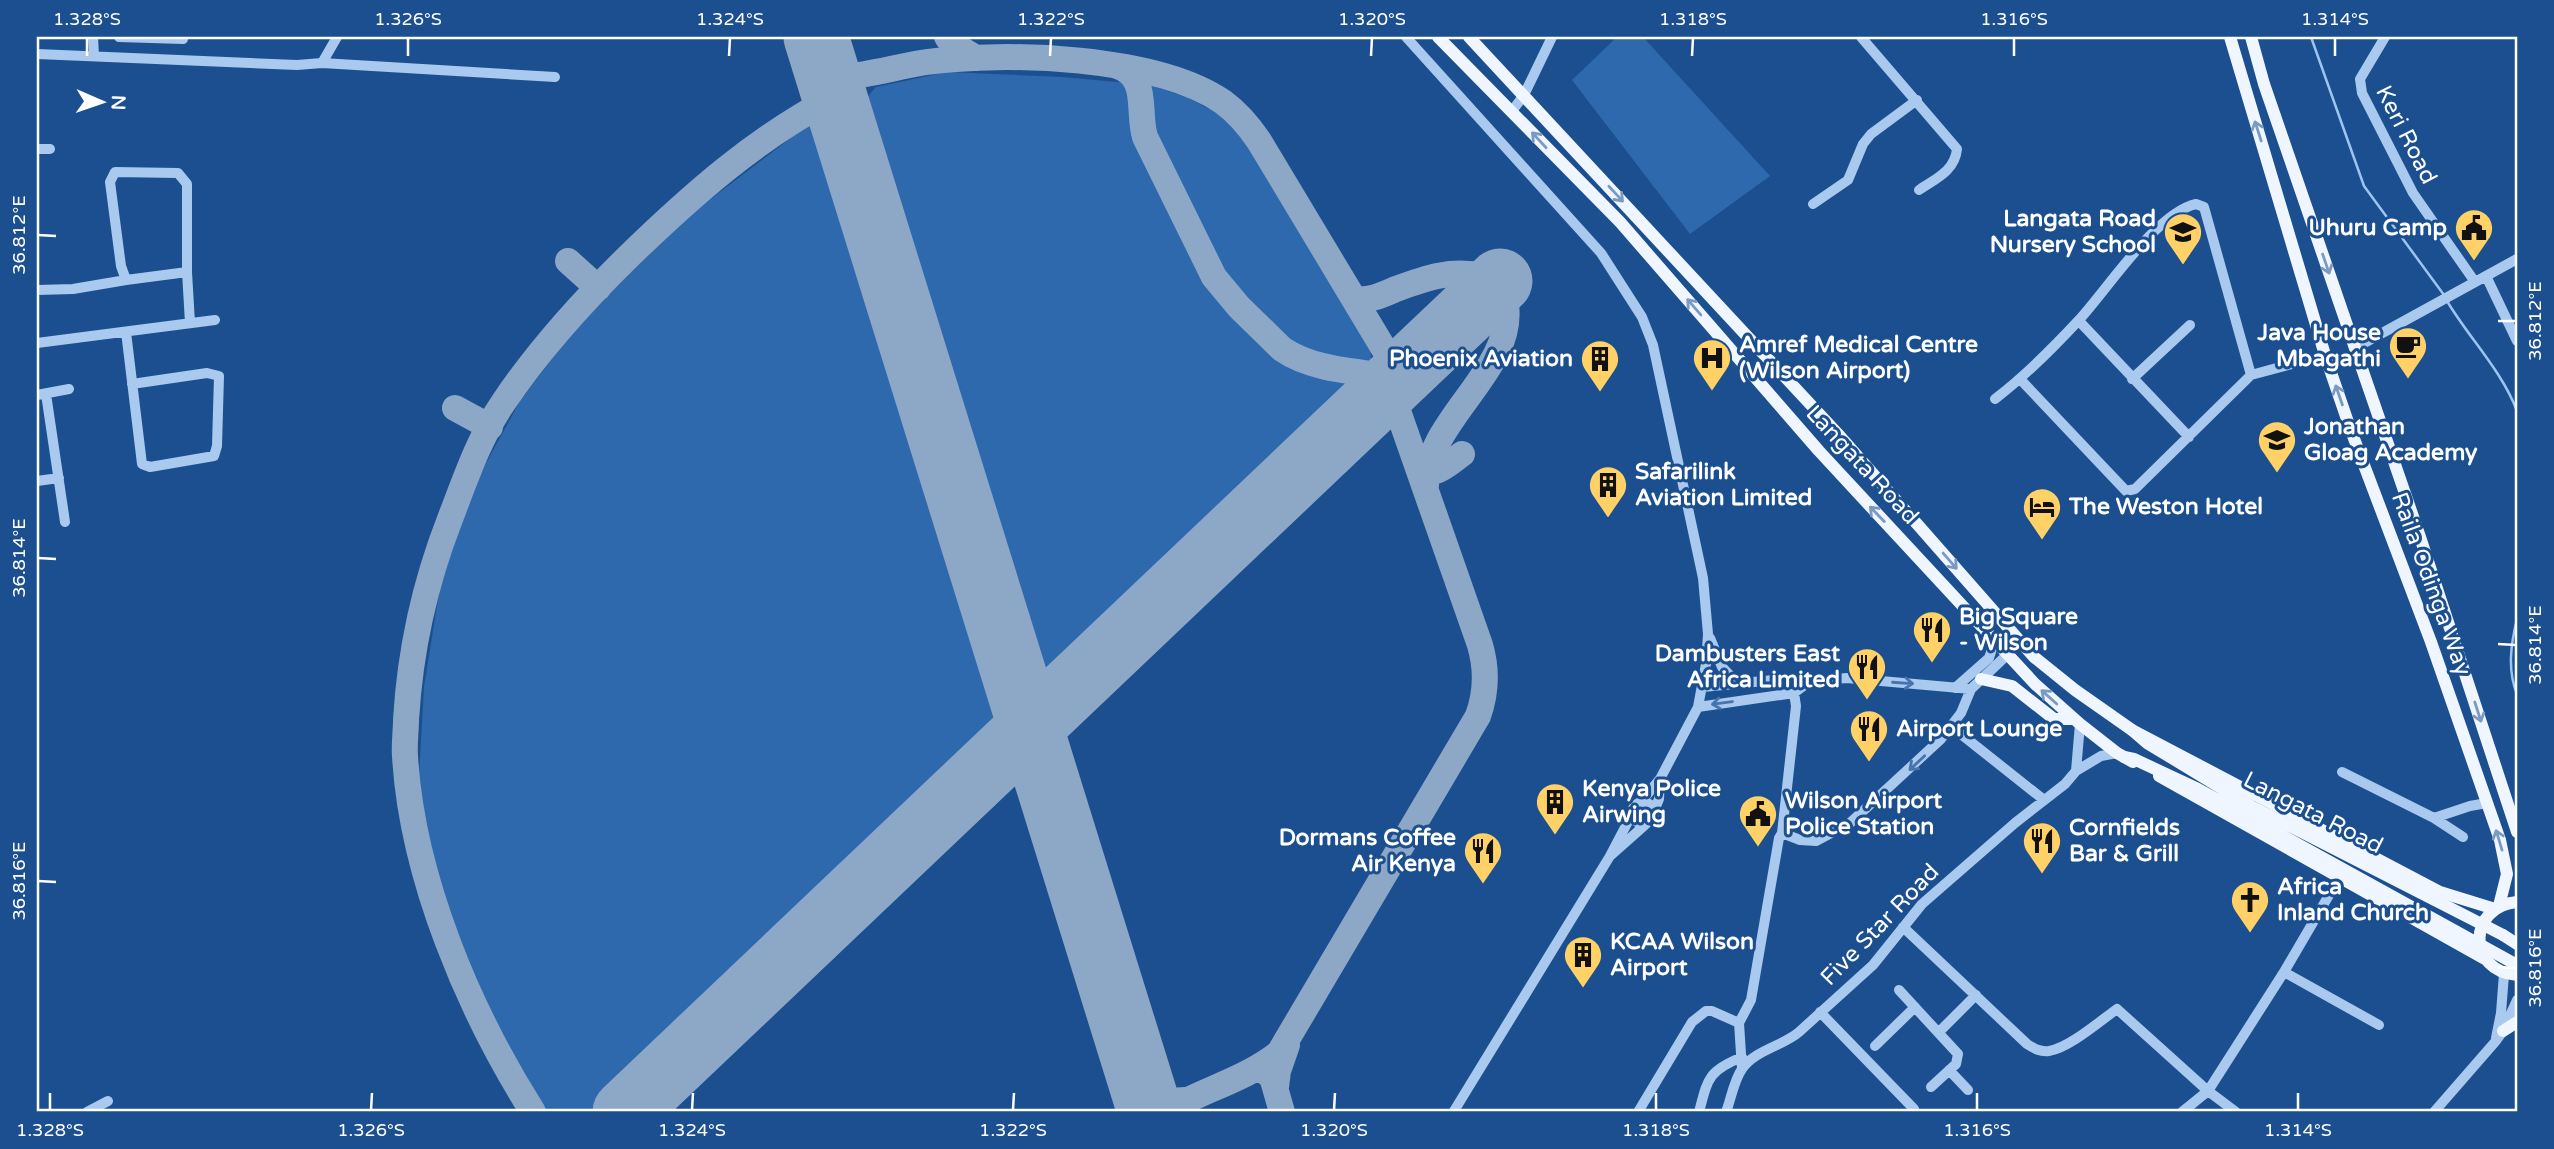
<svg xmlns="http://www.w3.org/2000/svg" width="2554" height="1149" font-family="'Varela Round',sans-serif">
<rect width="100%" height="100%" fill="#1b4f8f"/>
<path fill="#2e69ad" d="M1617,37h26l127,139 -80,58 -118,-154z
M947,72l115,5 88,8 39,13 27,15 22,17 121,195c9,18 18,32 8,52l-316,295 -9,3 -8,-3 -2,-5 -174,-559 18,-21z
M821,115l179,602 -212,209 -199,186h-47l-33,-58 -55,-129 -24,-70 -11,-78 5,-90 16,-100 32,-98 48,-88 54,-71 71,-81z"/>
<g fill="none" stroke-linecap="round" stroke-linejoin="round">
<path stroke="#9cc4f0" stroke-width="2.5" d="M2311,37l53,149 80,109
M2447,301c22,37 55,70 70,110
M2517,619c-6,24 -10,51 0,75"/>
<path stroke="#8da7c7" stroke-width="26" d="M816,37l13,28 14,12c28,-2 56,-11 84,-15 79,-11 229,-6 296,40 15,11 26,24 36,39l131,218 -4,17 -19,32
M947,37l6,7 23,14
M1117,66c33,11 20,45 28,71l69,140 25,30 43,42c29,20 69,22 104,27
M568,261l30,27
M1354,299c16,2 28,-4 42,-10 30,-11 55,-20 87,-13
M455,408l35,19
M1417,463c13,20 31,1 45,-9
M1426,485c1,-66 89,-115 80,-180
M1267,1073l5,4 10,35
M1142,1085c13,14 25,17 44,15
M1276,1087l2,-16 9,-26
M533,1112c-64,-101 -121,-235 -128,-356 -1,-12 1,-25 1,-36 4,-69 19,-137 44,-201 15,-39 29,-81 53,-116 37,-55 79,-101 126,-147 63,-61 127,-118 206,-159
M1165,1112c37,-22 80,-32 114,-59l199,-337c9,-25 9,-47 2,-71l-82,-234c-8,-11 -21,-7 -31,-3"/>
<path stroke="#8da7c7" stroke-width="65" d="M816,37l334,1075
M625,1112l875,-831"/>
<path stroke="#a9c9ee" stroke-width="10" d="M93,37l1,19
M119,37l64,2
M1406,37l195,216 41,64 11,28 50,233 5,56 -2,30 -8,43 -38,72
M1861,37l96,112c-2,22 -22,30 -38,41
M2385,37l-25,42 2,14 51,100 62,89
M37,54l260,11 25,-2 15,-26
M322,63l233,14
M1512,111l12,-16 28,-58
M37,149h13
M1813,204l35,-24 15,-36 8,-10 46,-34
M187,272l-61,8 -5,-14 -11,-84 5,-10 63,1 9,11v88l3,51
M2486,276l31,65
M37,290l36,-1 53,-9
M2079,321l110,116
M126,332l16,132 8,3 64,-11 3,-10 2,-70 -12,-3 -75,11
M37,343l178,-23
M2355,348l162,-89
M2020,379l106,112 9,-2 116,-114 74,-20
M2132,379l58,-54
M46,394l19,128
M37,395l32,-6
M1995,399c30,-23 57,-50 83,-78 29,-31 78,-108 118,-117l8,3 47,168
M37,481l22,-3
M1710,638l12,29 16,17
M1703,687l81,-8 26,2 37,-3 124,11
M1955,688l34,-30 2,-6v-16
M1698,707l96,-14 16,-12
M1952,727l92,73
M2076,771l4,-47
M2342,772l92,46 36,-12 17,-3
M1632 813a11 11 0 1 1 22 0a11 11 0 1 1-22 0Z
M1640,803l20,-24 -1,20 -5,12
M1632,814l-22,42 35,-31
M2434,818l29,19
M1782,833l18,7 16,1 34,-18 91,-84 20,-26 10,-24 36,-34
M1903,927l124,117c8,5 13,8 22,7 20,-3 51,-30 68,-42l91,82 28,21
M2284,972l55,-94
M1899,990l59,64 -2,10 -25,23
M1820,1012l94,97 -1,3
M1939,1032l37,-37
M2496,1038l5,-25 3,-39
M1875,1046l40,-39
M1742,1069l-3,-46 12,-23 28,-162 3,-5 14,-127 -2,-13 -10,-14
M1949,1070l19,20
M1454,1111l156,-255
M87,1112l21,-11
M1638,1112l54,-90 14,-11h6l27,12
M1699,1112c9,-34 9,-41 43,-55
M1726,1112c5,-13 8,-32 16,-43 13,-19 41,-23 57,-37l74,-67 49,-61 93,-81 50,-39 11,-13 25,-15 16,-3
M2182,1112l26,-21 76,-119 95,53
M2434,1112l61,-70 8,-11 14,-31"/>
<path stroke="#f0f6ff" stroke-width="12" d="M1438,37l182,185 199,229 216,233 45,40 37,29 16,9
M1469,37l369,397 196,223 41,33 57,40 308,162 55,17
M2230,37l95,318 25,73 81,214 69,198 7,34 -8,32
M2251,37l13,47 156,453 97,295
M1981,679l31,7 42,33h20
M2159,776l326,183
M2517,902c-49,4 -51,69 0,73
M2503,935l14,9
M2503,1031l14,-9"/>
<path stroke="#f0f6ff" stroke-width="12" d="M2132,730l15,13 104,63 252,129
M2124,757l10,2 64,30 319,176"/>
</g>
<defs><path id="oneway-shaft" d="M-6 0H5M1.5-3L5.5 0L1.5 3" fill="none" stroke-width="1.6" stroke-linecap="round" stroke-linejoin="round" transform="scale(1.75)"/></defs>
<g stroke="#7b9ac1">
<use href="#oneway-shaft" transform="translate(2258 131) rotate(-108)"/>
<use href="#oneway-shaft" transform="translate(1539 140) rotate(-133)"/>
<use href="#oneway-shaft" transform="translate(1616 194) rotate(47)"/>
<use href="#oneway-shaft" transform="translate(2326 264) rotate(71)"/>
<use href="#oneway-shaft" transform="translate(1694 307) rotate(-131)"/>
<use href="#oneway-shaft" transform="translate(2339 395) rotate(-109)"/>
<use href="#oneway-shaft" transform="translate(1877 514) rotate(-134)"/>
<use href="#oneway-shaft" transform="translate(1950 561) rotate(49)"/>
<use href="#oneway-shaft" transform="translate(2049 697) rotate(-138)"/>
<use href="#oneway-shaft" transform="translate(2478 712) rotate(72)"/>
<use href="#oneway-shaft" transform="translate(2499 840) rotate(-107)"/>
</g>
<g stroke="#4674ac">
<use href="#oneway-shaft" transform="translate(1903 683) rotate(4)"/>
<use href="#oneway-shaft" transform="translate(1722 703) rotate(173)"/>
<use href="#oneway-shaft" transform="translate(1917 763) rotate(137)"/>
</g>
<path fill="none" stroke="#fff" stroke-width="2.5" d="M87,56v-18M408,56v-18M729,56l1,-18M1050,56l1,-18M1371,56l1,-18M1692,56l1,-18M2014,56v-18M2335,56v-18M38,235l18,1M2498,321h18M38,558l18,1M2498,644l18,1M38,881l18,1M2498,967l18,1M50,1110v-17M371,1110l1,-17M692,1110l1,-17M1013,1110l1,-17M1334,1110l1,-17M1656,1110v-17M1977,1110v-17M2298,1110v-17"/>
<defs>
<g id="civic-pin" transform="scale(2.0125)"><path d="M0 17L-7.5 6A9.5 9.5 0 1 1 7.5 6Z" fill="#ffd166" stroke="#1b4f8f"/><path d="M-.6-6.5H3V-4.5H.6V-3L4-1V1h2V6H-6V1h2V-1L-.6-3ZM-1.2 2.5V6h2.4V2.5Z" fill="#111"/></g>
<g id="school-pin" transform="scale(2.0125)"><path d="M0 17L-7.5 6A9.5 9.5 0 1 1 7.5 6Z" fill="#ffd166" stroke="#1b4f8f"/><path d="M0-5L7-2L0 1L-7-2ZM-4 1L0 2.5L4 1V4Q0 6-4 4Z" fill="#111"/></g>
<g id="cafe-pin" transform="scale(2.0125)"><path d="M0 17L-7.5 6A9.5 9.5 0 1 1 7.5 6Z" fill="#ffd166" stroke="#1b4f8f"/><path d="M-5.5-4.5H6V0H3Q3 3.5 0 3.5H-2.5Q-5.5 3.5-5.5 0ZM3-3.2v2h1.7v-2ZM-6 4.5H4V6H-6Z" fill="#111"/></g>
<g id="hospital-pin" transform="scale(2.0125)"><path d="M0 17L-7.5 6A9.5 9.5 0 1 1 7.5 6Z" fill="#ffd166" stroke="#1b4f8f"/><path d="M-5-5h3v3.5h4V-5h3V5h-3V1.5h-4V5h-3Z" fill="#111"/></g>
<g id="building-pin" transform="scale(2.0125)"><path d="M0 17L-7.5 6A9.5 9.5 0 1 1 7.5 6Z" fill="#ffd166" stroke="#1b4f8f"/><path d="M-4-6H4V6H1V3H-1V6H-4ZM-2.5-4.3h1.7v1.8h-1.7ZM.8-4.3h1.7v1.8H.8ZM-2.5-1h1.7V.8h-1.7ZM.8-1h1.7V.8H.8Z" fill="#111"/></g>
<g id="hotel-pin" transform="scale(2.0125)"><path d="M0 17L-7.5 6A9.5 9.5 0 1 1 7.5 6Z" fill="#ffd166" stroke="#1b4f8f"/><path d="M-6-4.5h1.5V1H6V5H4.5V3h-9V5H-6ZM-4 0a1.8 1.8 0 1 1 3.6 0ZM.5 0V-2.5h3Q6-2.5 6 0Z" fill="#111"/></g>
<g id="restaurant-pin" transform="scale(2.0125)"><path d="M0 17L-7.5 6A9.5 9.5 0 1 1 7.5 6Z" fill="#ffd166" stroke="#1b4f8f"/><path d="M-5-6h1v4h1v-4h1v4h1v-4h1v5L-1.5 .5V6h-2V.5L-5-1ZM5-6V6H3V1.5H1.5Q1.5-4 5-6Z" fill="#111"/></g>
<g id="church-pin" transform="scale(2.0125)"><path d="M0 17L-7.5 6A9.5 9.5 0 1 1 7.5 6Z" fill="#ffd166" stroke="#1b4f8f"/><path d="M-1.2-6h2.4v3.5h3.3v2.4h-3.3V6h-2.4V-.1h-3.3v-2.4h3.3Z" fill="#111"/></g>
</defs>
<g fill-rule="evenodd">
<use href="#civic-pin" x="2474" y="228"/>
<use href="#school-pin" x="2183" y="232"/>
<use href="#cafe-pin" x="2408" y="346"/>
<use href="#hospital-pin" x="1712" y="358"/>
<use href="#building-pin" x="1600" y="359"/>
<use href="#school-pin" x="2277" y="440"/>
<use href="#building-pin" x="1608" y="485"/>
<use href="#hotel-pin" x="2042" y="507"/>
<use href="#restaurant-pin" x="1932" y="630"/>
<use href="#restaurant-pin" x="1867" y="667"/>
<use href="#restaurant-pin" x="1869" y="729"/>
<use href="#building-pin" x="1555" y="802"/>
<use href="#civic-pin" x="1758" y="814"/>
<use href="#restaurant-pin" x="2042" y="841"/>
<use href="#restaurant-pin" x="1483" y="851"/>
<use href="#church-pin" x="2250" y="900"/>
<use href="#building-pin" x="1583" y="955"/>
</g>
<g text-anchor="middle" dominant-baseline="central" stroke-width="6" stroke-linejoin="round" paint-order="stroke">
<g font-size="23" fill="#fff" stroke="#1b4f8f">
<text transform="translate(2406 135) rotate(63)">Keri Road</text>
<text transform="translate(1862 465) rotate(47)">Langata Road</text>
<text transform="translate(2431 584) rotate(70)">Raila Odinga Way</text>
<text transform="translate(2313 813) rotate(27)">Langata Road</text>
<text transform="translate(1880 925) rotate(-46)">Five Star Road</text>
</g>
<g font-size="23" font-weight="bold" fill="#fff" stroke="#1b4f8f" text-anchor="start">
<text x="2156" y="219" text-anchor="end">Langata Road<tspan x="2156" dy="26">Nursery School</tspan></text>
<text x="2447" y="228" text-anchor="end">Uhuru Camp</text>
<text x="2381" y="333" text-anchor="end">Java House<tspan x="2381" dy="26">Mbagathi</tspan></text>
<text x="1739" y="345">Amref Medical Centre<tspan x="1739" dy="26">(Wilson Airport)</tspan></text>
<text x="1573" y="359" text-anchor="end">Phoenix Aviation</text>
<text x="2304" y="427">Jonathan<tspan x="2304" dy="26">Gloag Academy</tspan></text>
<text x="1635" y="472">Safarilink<tspan x="1635" dy="26">Aviation Limited</tspan></text>
<text x="2069" y="507">The Weston Hotel</text>
<text x="1959" y="617">Big Square<tspan x="1959" dy="26">- Wilson</tspan></text>
<text x="1840" y="654" text-anchor="end">Dambusters East<tspan x="1840" dy="26">Africa Limited</tspan></text>
<text x="1896" y="729">Airport Lounge</text>
<text x="1582" y="789">Kenya Police<tspan x="1582" dy="26">Airwing</tspan></text>
<text x="1785" y="801">Wilson Airport<tspan x="1785" dy="26">Police Station</tspan></text>
<text x="2069" y="828">Cornfields<tspan x="2069" dy="26">Bar &amp; Grill</tspan></text>
<text x="1456" y="838" text-anchor="end">Dormans Coffee<tspan x="1456" dy="26">Air Kenya</tspan></text>
<text x="2277" y="887">Africa<tspan x="2277" dy="26">Inland Church</tspan></text>
<text x="1610" y="942">KCAA Wilson<tspan x="1610" dy="26">Airport</tspan></text>
</g>
</g>
<rect width="2554" height="1149" fill="none" stroke="#1b4f8f" stroke-width="77"/>
<g transform="translate(102 102) rotate(92)" stroke="#1b4f8f" stroke-width="5" paint-order="stroke">
<path d="M0-5L12 26L0 18L-12 26Z" fill="#ffffff"/>
<text y="-10" font-size="19" font-weight="bold" text-anchor="middle" fill="#ffffff">N</text>
</g>
<rect x="38" y="38" width="2478" height="1072" fill="none" stroke="#fff" stroke-width="2.5"/>
<g font-size="18" text-anchor="middle" fill="#fff">
<text x="87" y="25">1.328°S</text>
<text x="408" y="25">1.326°S</text>
<text x="730" y="25">1.324°S</text>
<text x="1051" y="25">1.322°S</text>
<text x="1372" y="25">1.320°S</text>
<text x="1693" y="25">1.318°S</text>
<text x="2014" y="25">1.316°S</text>
<text x="2335" y="25">1.314°S</text>
<text transform="translate(19 235) rotate(-90)" y="6">36.812°E</text>
<text transform="translate(2535 321) rotate(-90)" y="6">36.812°E</text>
<text transform="translate(19 558) rotate(-90)" y="6">36.814°E</text>
<text transform="translate(2535 645) rotate(-90)" y="6">36.814°E</text>
<text transform="translate(19 881) rotate(-90)" y="6">36.816°E</text>
<text transform="translate(2535 968) rotate(-90)" y="6">36.816°E</text>
<text x="50" y="1136">1.328°S</text>
<text x="371" y="1136">1.326°S</text>
<text x="692" y="1136">1.324°S</text>
<text x="1013" y="1136">1.322°S</text>
<text x="1334" y="1136">1.320°S</text>
<text x="1656" y="1136">1.318°S</text>
<text x="1977" y="1136">1.316°S</text>
<text x="2298" y="1136">1.314°S</text>
</g>
</svg>
